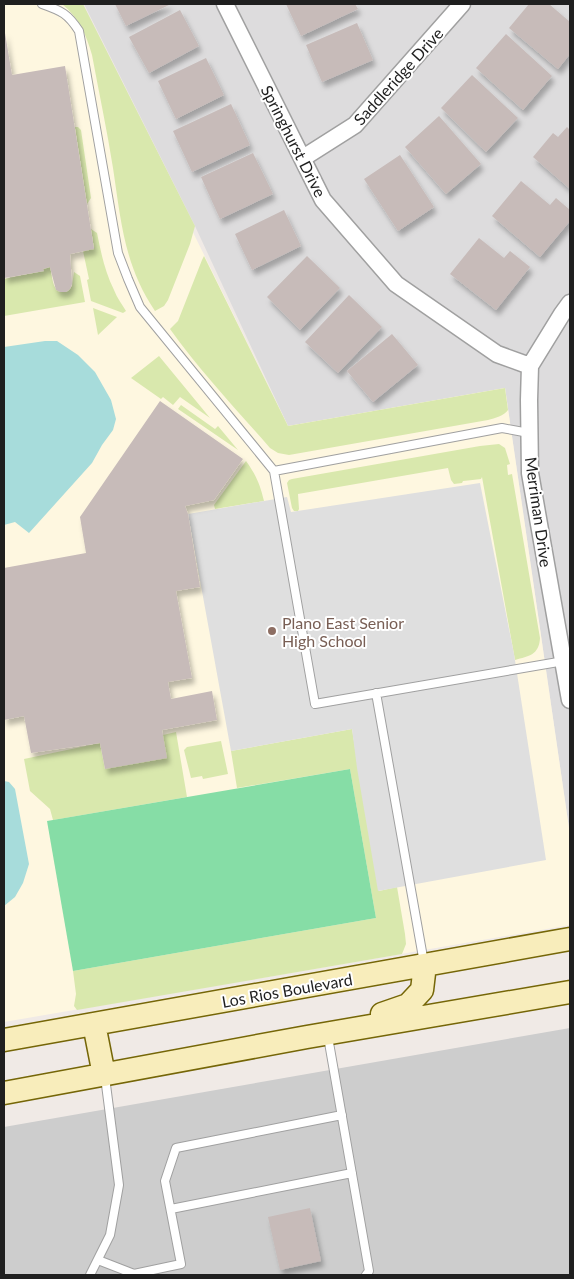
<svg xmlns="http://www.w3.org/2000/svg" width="574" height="1279" font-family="Lato,sans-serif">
<defs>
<filter id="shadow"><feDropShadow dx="3" dy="5.5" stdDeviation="2.5" flood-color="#0004"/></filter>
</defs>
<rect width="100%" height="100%" fill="#f0eae6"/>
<path fill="#dddcdd" d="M84,4h486v831l-65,-447 -217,38 -93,-200z"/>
<path fill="#fef7e0" d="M4,4h77l207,422 217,-38 65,447v90l-566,97z"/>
<path fill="#cdcdcd" d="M570,1028v247h-566v-148z"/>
<path fill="#d9e8ad" d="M62,4h21l112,222 -5,18 -22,56 -4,6 -9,5c-31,-46 -34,-90 -42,-143 -6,-38 -14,-75 -21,-113 -6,-21 -13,-37 -30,-51z
M75,127h3l3,3 10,68 -4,6z
M91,229l6,4c4,20 8,39 17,57 3,8 8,14 12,21l-3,2 -32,-12 -4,-21 2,-1 -6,-28 11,-3z
M204,256l84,170 217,-38 3,22c-4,6 -13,8 -20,10l-199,35 -11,-2 -8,-5c-34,-39 -70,-77 -100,-119l8,-8 24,-61z
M50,267c3,12 2,29 18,24l4,-5 2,-14 6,4 5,26 -81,14v-37l39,-8v-2z
M93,308l24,9 -19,18z
M159,356l51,62 -30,-21 -7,8 -10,-8 -2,2 -30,-21z
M181,405l34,24 3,-3 20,24 -60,-41z
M499,444l6,4 5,16 -3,1 1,10 4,-1 28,164c-1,17 -11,18 -25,22l-33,-183 -1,2c-6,1 -11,1 -18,2l-1,2 -8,1 -3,-4 -3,-12 -150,26 1,15 -1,2h-4l-2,-3 -5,-25 2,-3 3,-1 188,-33z
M246,461c10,14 14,23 18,40l-49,8 -1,-4z
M352,729l27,162 18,-4 8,47 1,10 -4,10 -325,56 -3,-4 2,-12 -3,-23 303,-53 -26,-149 -113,19 -6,-37z
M176,732l11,65 -134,23 -3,-11 -20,-18 -6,-32 76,-16 5,26 58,-34z
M221,741l7,33 -25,5 -1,-3 -11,2 -7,-28 3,-3z"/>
<path fill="#86dda6" d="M350,769l26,149 -303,53 -26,-150z"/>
<path fill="#dfdfdf" d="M480,483l34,171 32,206 -168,31 -21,-123 -5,-39 -121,22 -43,-237 99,-17 4,15z"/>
<path fill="#a7dcdb" d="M45,341h12l21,14 17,17 16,28 5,19 -3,11 -11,15 -10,18 -63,70 -14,-11 -11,3v-178z
M4,781l5,1 6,7 14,75 -6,19 -8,14 -11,9z"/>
<path fill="#c7bbb9" filter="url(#shadow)" d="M115,4h56l-45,22z
M286,4h69l3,5 -57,27z
M529,4h20l21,18v32l-12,15 -49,-41z
M180,10l19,36 -50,27 -20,-36z
M357,23l16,37 -51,22 -16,-37z
M4,33h1l7,42 53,-9 29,183 -24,5 2,30 -2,5 -4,3h-6l-4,-2 -6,-23 -7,2 1,2 -40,7z
M506,34l46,42 -29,34 -47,-42z
M206,58l18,37 -48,24 -18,-38z
M472,75l46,43 -32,34 -45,-44z
M231,104l19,41 -58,27 -19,-41z
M439,116l42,48 -35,30 -41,-47z
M567,127l3,3v59l-37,-32 20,-24 5,4z
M253,153l20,41 -53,25 -19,-42z
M400,155l34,52 -36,24 -34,-52z
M521,181l29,24 6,-7 14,12v11l-30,36 -48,-41z
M284,210l17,36 -49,24 -17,-36z
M479,238l25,20 6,-7 20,16 -34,43 -46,-36z
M307,256l33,32 -40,42 -33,-33z
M349,295l33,32 -44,46 -33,-31z
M392,334l26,31 -45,37 -26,-31z
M160,401l83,58 -29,41 -29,6 3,8 12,73 -24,4 16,87 -24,4 3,17 41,-8 5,29 -55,10 5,28 -62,11 -5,-26 -69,10 -7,-37 -20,4v-107l1,-1 -1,-9v-35l82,-15 -6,-36z
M310,1208l11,53 -41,9 -12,-53z"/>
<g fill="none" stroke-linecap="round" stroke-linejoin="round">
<g stroke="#a0a0a0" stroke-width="10">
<path id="lane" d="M42,4c20,7 26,10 37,27l39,222 10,26 12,28 134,164 41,233 249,-43
M274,471l228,-43 27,5
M376,693l48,270
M328,1037l41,234 -3,4
M171,1209l181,-36
M98,1260l36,14 47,-10 -16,-83 11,-33 166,-33
M90,1275l20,-40 9,-50 -14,-108"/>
</g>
<g stroke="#a0a0a0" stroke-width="19">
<path id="street" d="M225,4l98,196 73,84 101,70 33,12
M303,158l52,-33 107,-121
M570,303l-8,11 -32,52 -1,34 1,73 40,227"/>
</g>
<g stroke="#756607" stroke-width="25">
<path id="secondary" d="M382,1014l26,-9 14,-15 3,-25
M94,1024l10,51
M4,1040l566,-101
M4,1093l303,-56 263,-45"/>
</g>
<use href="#lane" stroke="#fff" stroke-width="8"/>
<use href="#street" stroke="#fff" stroke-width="16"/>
<use href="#secondary" stroke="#f8edbb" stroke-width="22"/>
</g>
<circle fill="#8d6e63" stroke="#fff" stroke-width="2" cx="272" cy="631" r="5"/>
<g text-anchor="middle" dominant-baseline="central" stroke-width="4" stroke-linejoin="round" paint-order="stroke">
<g font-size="16" fill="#1f1f1f" stroke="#fff">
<text transform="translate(398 76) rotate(-48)">Saddleridge Drive</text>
<text transform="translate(294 141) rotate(63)">Springhurst Drive</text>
<text transform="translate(539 512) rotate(82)">Merriman Drive</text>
<text transform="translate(287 990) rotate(-10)">Los Rios Boulevard</text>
</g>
<g font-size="16" fill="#785e54" stroke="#fff" text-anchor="start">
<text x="282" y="622">Plano East Senior<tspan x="282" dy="18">High School</tspan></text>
</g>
</g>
<rect width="574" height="1279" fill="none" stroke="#1f1f1f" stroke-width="10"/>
</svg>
